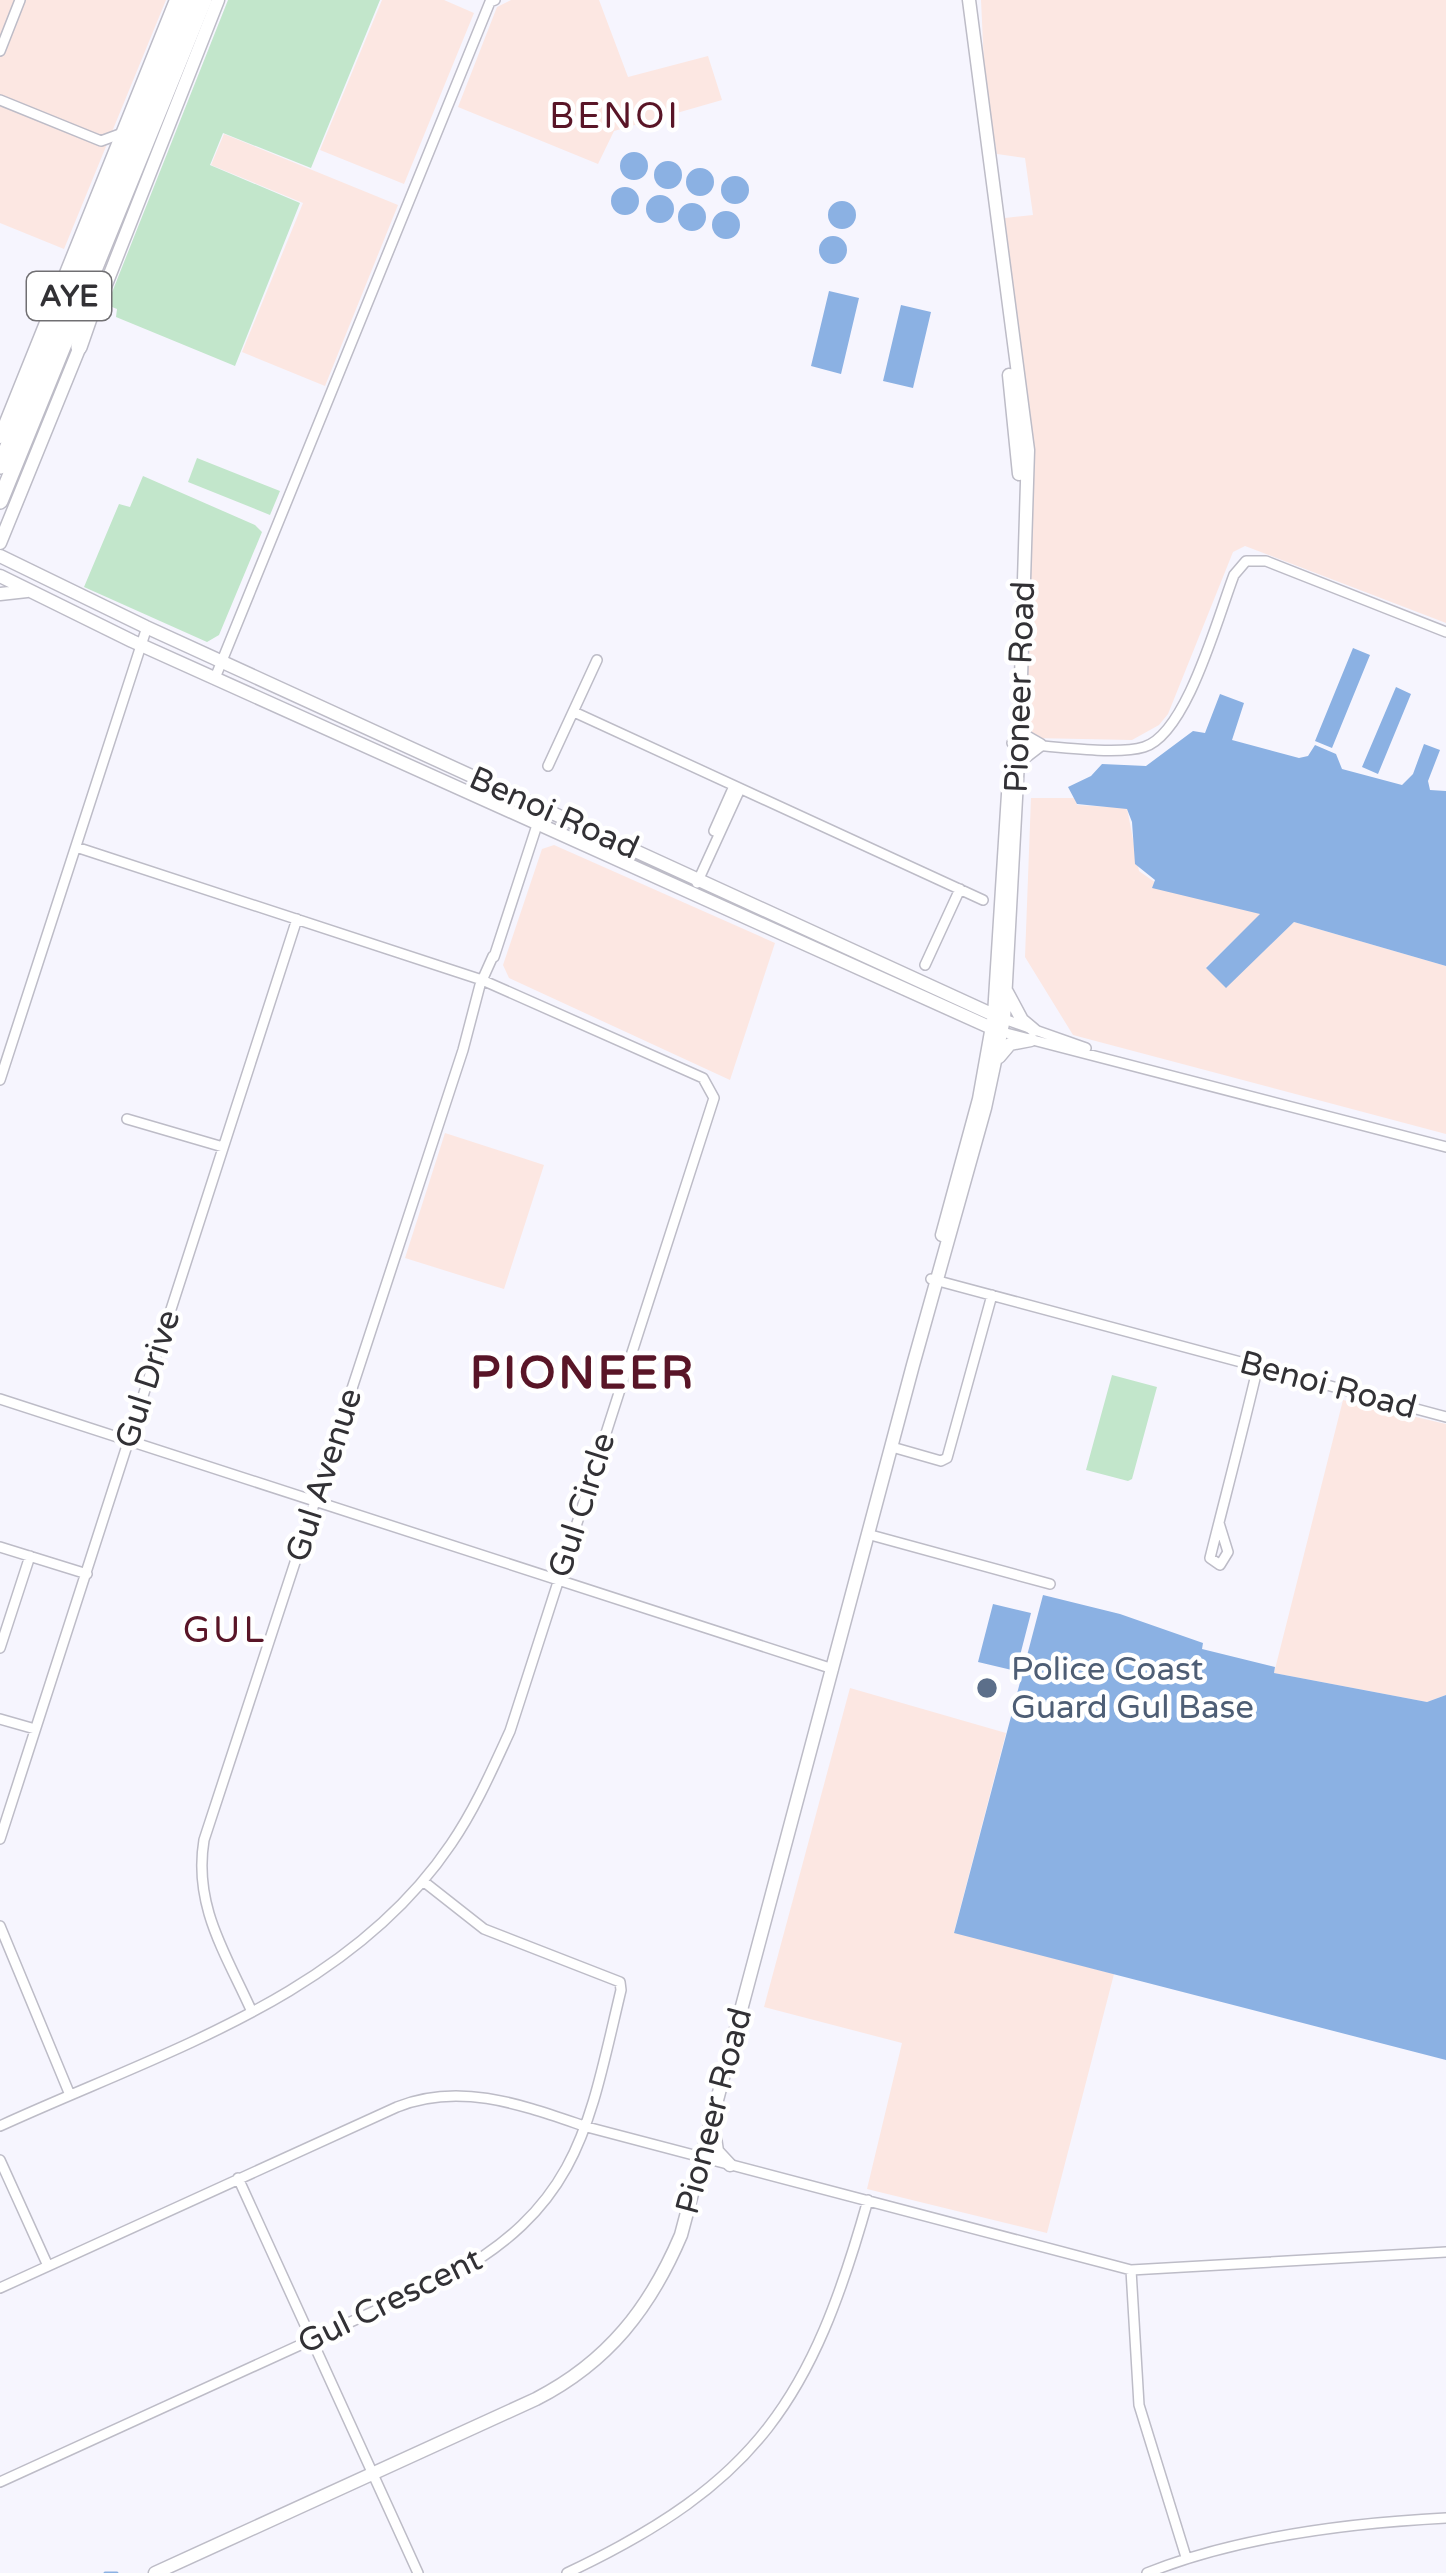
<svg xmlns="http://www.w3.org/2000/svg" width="1446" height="2573" font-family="'Varela Round',sans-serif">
<rect width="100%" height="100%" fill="#f6f5fe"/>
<path fill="#fce7e2" d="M0,0h166l-102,249 -64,-26z
M382,0h62l30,13 -70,171 -84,-34z
M511,0h88l29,77 80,-21 14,44 -108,31 -16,33 -140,-57 39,-100z
M981,0h465v623l-201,-77 -12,6 -65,162 -9,11 -27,15 -100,-2 -6,-10 6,-279 -27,-231 28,-3 -8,-57 -28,-4 -12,-67z
M224,134l174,71 -73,181 -83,-34 61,-149 -92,-38z
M1031,798h45l1,7 50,3 12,63 17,12 105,31 -55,53 20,20 68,-65 152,44v168l-373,-99 -48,-78z
M554,845l221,98 -45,137 -221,-102 -6,-13 39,-116z
M445,1133l99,32 -40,124 -99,-31z
M1343,1400l103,24v271l-19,7 -153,-29z
M850,1688l156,45 -52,199 160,42 -67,259 -180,-44 35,-146 -138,-36z"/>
<path fill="#c2e6cb" d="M228,0h152l-69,168 -88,-35 -13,32 90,38 -65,163 -119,-49 1,-8 -10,-4z
M197,458l83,33 -10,24 -82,-33z
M143,476l112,49 7,7 -43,103 -12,7 -123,-55 35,-83 11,3z
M1112,1375l45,12 -25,92 -4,2 -42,-11z"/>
<path fill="#8bb1e3" d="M620 166a14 14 0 1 1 28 0a14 14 0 1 1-28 0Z
M654 175a14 14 0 1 1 28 0a14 14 0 1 1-28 0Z
M686 182a14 14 0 1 1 28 0a14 14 0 1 1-28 0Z
M721 190a14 14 0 1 1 28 0a14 14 0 1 1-28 0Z
M611 201a14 14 0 1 1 28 0a14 14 0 1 1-28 0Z
M646 209a14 14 0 1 1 28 0a14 14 0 1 1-28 0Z
M828 215a14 14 0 1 1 28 0a14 14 0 1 1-28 0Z
M678 217a14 14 0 1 1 28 0a14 14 0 1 1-28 0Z
M712 225a14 14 0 1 1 28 0a14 14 0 1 1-28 0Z
M819 250a14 14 0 1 1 28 0a14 14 0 1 1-28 0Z
M829,291l30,7 -18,76 -30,-8z
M901,305l30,7 -18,76 -30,-7z
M1353,648l17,7 -38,93 -17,-7z
M1396,687l15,7 -33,80 -16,-7z
M1220,694l24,9 -12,37 67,18 9,-2 7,-11 21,9 6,15 60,16 11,-11 11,-30 16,6 -12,31 2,9 16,1v175l-152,-44 -68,66 -20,-20 54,-54 -108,-26 3,-8 -20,-16 -3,-42 -5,-13 -50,-5 -9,-17 23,-11 11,-12 44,2 47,-35 12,2z
M1043,1595l77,19 83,29 -1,6 73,18 -1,6 153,29 19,-7v365l-492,-127z
M993,1604l38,9 -15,58 -38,-9z"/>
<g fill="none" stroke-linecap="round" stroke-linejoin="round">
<path stroke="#8bb1e3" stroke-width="3" d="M105,2573h12"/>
<g stroke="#bdbcc7" stroke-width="12">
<path id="minor" d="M0,51l20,-51
M0,100l101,41 19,-7
M215,678l275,-676 5,-2
M574,712l409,188
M1012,743c32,2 103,13 132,4 43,-13 74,-131 90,-172l12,-14h20l180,71
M548,766l49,-106
M714,831l20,-45
M697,883l43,-94
M494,957l45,-138
M925,965l35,-76
M1004,1019l82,29
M1002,1032l444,115
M0,1080l147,-453
M127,1119l96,28
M931,1279l515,138
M0,1399l833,270
M892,1447l49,14 6,-3 45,-163
M1219,1523l9,29 -8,13 -10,-7c16,-64 33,-128 48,-192
M867,1534l183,50
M0,1547l87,27
M0,1648l30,-92
M0,1719l35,10
M0,1839l297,-920
M0,1926l70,169
M252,2012c-26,-58 -59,-106 -48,-172l259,-790 17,-65 13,-29
M0,2126c159,-73 348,-129 451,-282 24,-35 41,-74 59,-113l204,-633 -11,-20 -221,-98 -406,-133
M0,2160l48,106
M238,2178l180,395
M1131,2270l8,135 47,152
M0,2288l397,-181c64,-26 128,-1 190,20l544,143 315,-18
M0,2482l449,-205c131,-72 140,-153 172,-287l-1,-8 -136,-53 -61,-48
M567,2573c191,-90 245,-174 301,-373
M1147,2573c90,-36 202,-50 299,-55"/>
</g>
<g stroke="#bdbcc7" stroke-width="15">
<path id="major" d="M103,292l115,-292
M1009,375l10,99
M0,437l176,-437
M0,543l81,-199
M0,556l146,71 852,390
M0,576l132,65 864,389
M0,594l27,-3
M1018,762l22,-17 -14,-8 -5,-12
M1007,992l15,28 12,10
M999,1057l11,-13 21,-4
M942,1235l37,-136 15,-84 14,-221
M714,2131l3,20 13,14
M155,2573l381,-174c72,-37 114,-91 145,-164l232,-870 72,-257 19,-89 15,-276 9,-293 -59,-450"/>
</g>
<g stroke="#bdbcc7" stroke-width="18">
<path id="highway" d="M79,347l23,-66
M0,466l189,-466
M0,501l204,-501"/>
</g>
<use href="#minor" stroke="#fff" stroke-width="9"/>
<use href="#major" stroke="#fff" stroke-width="12"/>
<use href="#highway" stroke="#fff" stroke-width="15"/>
</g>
<circle fill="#5c6f8a" stroke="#fff" stroke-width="4.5" cx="987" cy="1688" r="12"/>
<g text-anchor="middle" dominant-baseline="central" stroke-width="9" stroke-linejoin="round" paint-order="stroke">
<rect fill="#fff" stroke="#706f72" stroke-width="3" x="27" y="272" width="84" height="48" rx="9"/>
<g font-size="30" font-weight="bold" fill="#323135">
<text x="69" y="296">AYE</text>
</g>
<g font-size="33" fill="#323135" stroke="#fff">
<text transform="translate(1020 687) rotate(-88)">Pioneer Road</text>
<text transform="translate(554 813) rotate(24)">Benoi Road</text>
<text transform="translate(148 1379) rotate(-72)">Gul Drive</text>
<text transform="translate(1328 1385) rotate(15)">Benoi Road</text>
<text transform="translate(324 1475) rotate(-72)">Gul Avenue</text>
<text transform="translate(582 1505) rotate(-72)">Gul Circle</text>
<text transform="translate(714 2111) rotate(-75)">Pioneer Road</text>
<text transform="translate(390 2301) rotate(-26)">Gul Crescent</text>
</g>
<g font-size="33" fill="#4e5e75" stroke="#fff" text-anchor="start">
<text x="1011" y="1669">Police Coast<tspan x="1011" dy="38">Guard Gul Base</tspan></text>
</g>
<g font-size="36" letter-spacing="3" fill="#591527" stroke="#fff">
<text x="615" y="116">BENOI</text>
<text x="225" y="1630">GUL</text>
</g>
<g font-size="45" font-weight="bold" letter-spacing="3" fill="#591527" stroke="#fff">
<text x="583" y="1374">PIONEER</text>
</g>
</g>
</svg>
